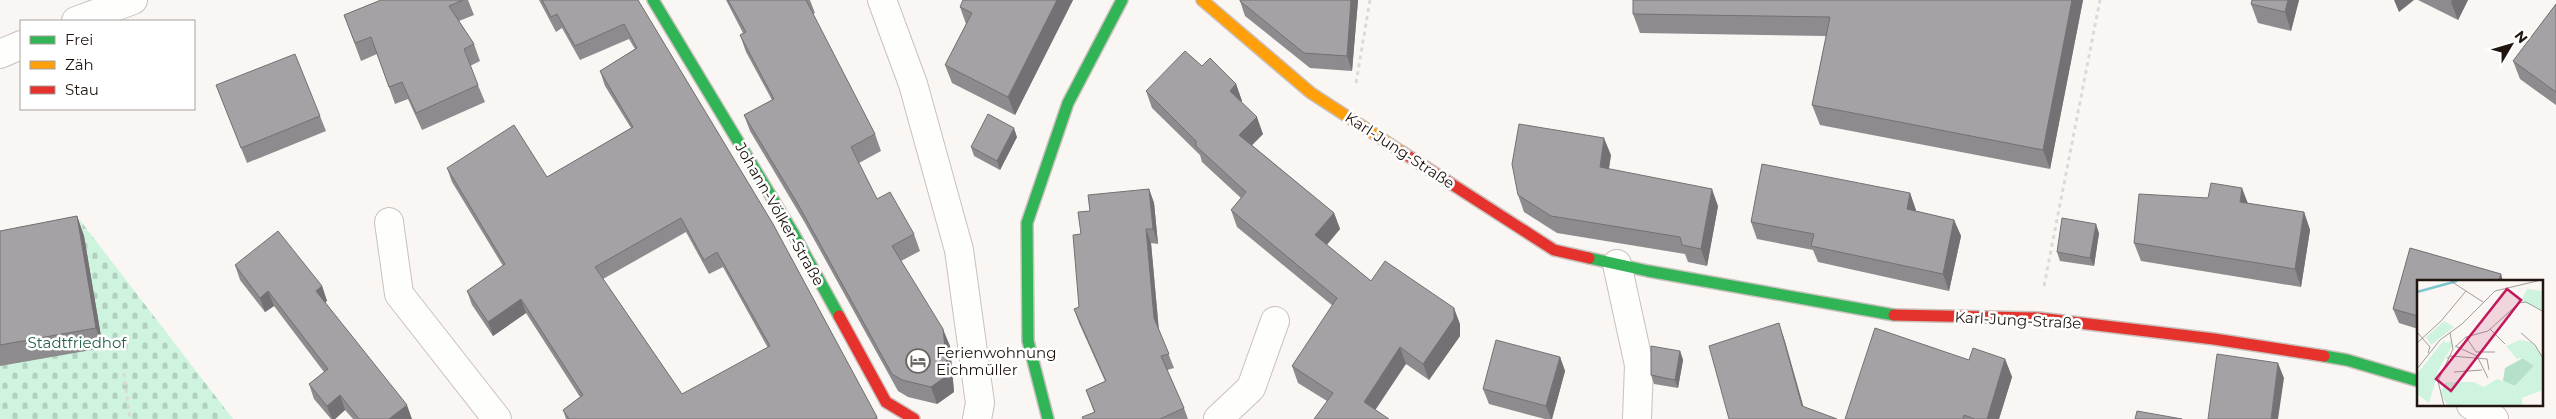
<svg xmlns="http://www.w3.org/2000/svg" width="2556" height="419" font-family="Montserrat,sans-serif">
<defs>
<pattern id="cemetery-stones" width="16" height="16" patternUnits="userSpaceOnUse" patternTransform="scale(1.25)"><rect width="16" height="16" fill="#cef4df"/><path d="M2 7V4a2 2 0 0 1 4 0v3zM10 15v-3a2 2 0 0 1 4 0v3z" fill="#b1d0be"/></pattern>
</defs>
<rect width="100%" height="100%" fill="#f9f6f3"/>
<path fill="url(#cemetery-stones)" d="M79,219l154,200h-233v-187z"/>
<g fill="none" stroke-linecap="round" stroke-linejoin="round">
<g stroke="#c8c1bd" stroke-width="30">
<path id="street" d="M882,0l31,84 46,166 21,153 -3,16
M76,21l57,-21
M0,54l21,-9
M389,222l10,72 98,125
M1617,264l22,101 -2,54
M2471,405l23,14
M1218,419l33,-31 24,-67"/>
</g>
<g stroke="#c8c1bd" stroke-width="14">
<path id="fast" d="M653,0l139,231 47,85
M1589,258l59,13 246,44
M2324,356l23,4 71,21
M1048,419l-20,-78 -1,-118 41,-120 54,-103"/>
</g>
<g stroke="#c8c1bd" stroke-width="14">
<path id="slow" d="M1202,0l109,93 91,59"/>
</g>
<g stroke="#c8c1bd" stroke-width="14">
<path id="jam" d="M1402,152l152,98 35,8
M1894,315l144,3 176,21 110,17
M839,316l47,86 28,17"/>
</g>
<path stroke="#dbdada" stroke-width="3" stroke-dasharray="4 4" stroke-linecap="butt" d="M1356,83l14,-83
M2044,286l56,-286
M124,373l6,46"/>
<use href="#street" stroke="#fefefd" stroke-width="28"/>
<use href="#fast" stroke="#30b455" stroke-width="11"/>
<use href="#slow" stroke="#ff9f0a" stroke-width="11"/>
<use href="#jam" stroke="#e5322d" stroke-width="11"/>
</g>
<path fill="#8e8b8f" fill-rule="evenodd" d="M381,0h87l6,15 -15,6 15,23 6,17 -10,5 15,36 -63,28 -14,-31 -13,5 -18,-50 -16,7 -17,-46z
M539,0h99l135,224 105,195h-312l-3,-9 17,-13 -54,-84 -33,23 -21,-31 -5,-14 36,-25 -51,-84 -5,-14 100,9 84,-49 -26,-42 -5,-15 35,-22 -6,-10 -49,21 -18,-32 -6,4zM686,232l23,42 14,-7 45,81 -86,46 -79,-115z
M726,0h84l5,13 -2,1 62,120 6,17 -22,12 18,36 37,35 6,17 -19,10 49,85 4,46 -17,12 -29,-7 -10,-6 -93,-168 -55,-92 -6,-16 28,-15 -26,-48 -6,-17 3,-2z
M1073,0l-58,115 -63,-32 -7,-18 21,-41 -6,-17z
M1358,0l-6,71 -42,-3 -65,-52 -5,-15z
M1633,0h450l-33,169 -230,-44 -8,-20 14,-69 -186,-3 -7,-19z
M2299,0l-8,31 -33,-8 -7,-19z
M2418,0h50l-10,20z
M2556,4v101l-36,-26 -7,-18z
M1202,66l34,18 6,17 -1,1 22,32 -11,11 82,68 6,16 -13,16 44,36 89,43v12l-31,44 -23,-16 -79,37 -29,-18 -6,-17 41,-60 -96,-79 -6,-17 10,-12 -39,-36 -2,-7 -48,-47 -6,-17z
M216,85l104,31 6,15 -79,32z
M1017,137l-17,33 -26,-14 -3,-9z
M1611,155l-2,14 109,37 -11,60 -19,-4 -3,-8 -128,-21 -33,-21 -6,-17z
M1149,189l5,14 4,41 -7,-1 8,87 15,38 -7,2 17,38 4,11h-105l11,-7 -8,-22 19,-9 -26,-58 -5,-14 5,-2 2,-73 9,-23z
M1910,193l6,18 38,9 7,16 -12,55 -131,-29 -5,-12 -56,-11 -6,-17z
M2248,203l56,9 6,18 -9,57 -160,-26 -7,-18z
M77,216l7,20 19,112 -103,18v-135z
M2099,233l-5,33 -34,-5 -3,-9z
M2410,248l91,26 2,8h-85v47l-19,-6 -6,-14z
M235,265l87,21 5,15 -2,1 87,117h-59l-8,-9 -10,9h-4l-17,-20 -5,-15 15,-12 -50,-66 -9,6 -25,-32z
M1680,351l3,9 -5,28 -24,-4 -3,-9z
M1560,357l5,14 -13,48h-7l-56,-15 -6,-15z
M2005,359l7,18 -13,42h-154l124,-59z"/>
<path fill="#747174" d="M1057,0h16l-58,115 -7,-18z
M1351,0h7l-6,71 -5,-15z
M2072,0h11l-33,169 -7,-19z
M2288,0h11l-8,31 -6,-19z
M2394,0h20l-15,12z
M2452,0h16l-10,20 -7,-18z
M1236,84l6,17 -6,7 -6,-17z
M1257,117l6,17 -18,18 -6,-17z
M1014,128l3,9 -17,33 -3,-9z
M1604,138l7,17 -5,29 -6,-17z
M2242,188l7,18 -9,-4z
M1149,189l5,14 4,41 -5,-15z
M1712,189l6,17 -11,60 -6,-17z
M1910,193l6,17 -3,16 -6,-17z
M2304,212l6,18 -9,57 -6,-18z
M1334,213l6,16 -19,22 -6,-16z
M77,216l7,20 19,112 -7,-20z
M1954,220l7,16 -12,55 -6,-17z
M2096,224l3,9 -5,33 -4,-8z
M1146,229l5,14 8,90 -5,-15z
M2501,274l2,8h-5z
M322,286l5,15 -6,5 -5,-15z
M268,291l6,15 -9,6 -5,-14z
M521,299l5,14 -33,23 -5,-14z
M1454,308l6,16v12l-31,44 -6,-16z
M1779,323l6,18 22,78 -5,-13z
M943,329l7,17 4,46 -17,12 -6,-17z
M1400,347l6,17 -36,54 -6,-16z
M1680,351l3,9 -5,28 -3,-8z
M1560,357l5,14 -13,48h-1l-5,-13z
M2005,359l7,18 -13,42h-12z
M2278,363l6,15 -6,41h-7z
M340,395l5,15 -10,9h-3l-5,-13z
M407,405l5,14h-23z"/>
<path fill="#a5a2a6" stroke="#747174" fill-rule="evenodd" d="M381,0h82l-14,6 25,38 -10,5 14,36 -62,28 -14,-31 -13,5 -18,-50 -16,6 -11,-28z
M542,0h96l135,224 104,193 -3,2h-305l-6,-9 20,-15 -62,-96 -33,23 -21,-31 38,-27 -58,-96 67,-43 33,52 86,-50 -33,-56 37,-23 -13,-24 -49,22 -18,-32 -6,3zM681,218l23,42 13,-8 53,94 -88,48 -87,-127z
M728,0h78l69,134 -24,13 26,52 13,-7 24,42 -22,12 51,83 5,46 -17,12 -29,-7 -10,-6 -93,-168 -55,-91 30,-16 -34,-64 6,-3z
M963,0h94l-49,97 -63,-32 27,-52 -12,-6z
M1240,0h111l-4,56 -43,-3 -64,-52z
M1633,0h439l-29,150 -231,-45 18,-88 -197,-3z
M2252,0h36l-3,12 -34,-8z
M2556,4v88l-43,-31z
M1185,51l17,15 8,-8 26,26 -6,7 27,26 -18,18 95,78 -19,22 56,46 14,-20 69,47v11l-31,45 -23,-17 -36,55 25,17h-75l19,-26 -41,-27 45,-68 -106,-88 15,-18 -50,-46v-5l-50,-50z
M295,54l25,62 -79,32 -25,-63z
M988,114l26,14 -17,33 -26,-14z
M1519,124l85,14 -4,29 112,22 -11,60 -19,-4 -2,-8 -129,-21 -33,-21 -6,-31z
M1762,164l148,29 -3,16 47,11 -11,54 -132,-28 3,-12 -63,-12z
M2211,183l31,5 -2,14 64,10 -9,57 -161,-26 5,-49 69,4z
M1149,189l4,40h-7l8,89 15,36 -8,2 23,52 -24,11h-77l-1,-2 13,-5 -9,-22 20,-9 -32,-72 5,-2 -6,-72 8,-1 -3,-22 12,-1 -2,-16z
M77,216l19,112 -96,17v-114z
M2062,218l34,6 -6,34 -33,-6z
M278,231l44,55 -6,5 91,114 -18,14h-30l-19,-24 -13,11 -18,-22 19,-15 -60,-78 -8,7 -25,-33z
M2410,248l91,26 -3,8h-80v34l-25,-7z
M1779,323l23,83 35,13h-108l-20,-73z
M1875,328l94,32 4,-12 32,11 -18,60h-12l-11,-4 -1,4h-118z
M1496,340l64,17 -14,49 -63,-17z
M1651,346l29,5 -5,29 -24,-5z
M2217,354l61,9 -7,56h-63z
M2137,411l45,8h-47z"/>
<defs>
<g id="hotel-ring" transform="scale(1.25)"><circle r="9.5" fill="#fff" stroke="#6c645f" stroke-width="1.5"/><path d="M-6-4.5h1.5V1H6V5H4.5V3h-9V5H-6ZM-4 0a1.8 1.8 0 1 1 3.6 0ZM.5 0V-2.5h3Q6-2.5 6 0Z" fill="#6c645f"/></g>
</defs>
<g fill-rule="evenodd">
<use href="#hotel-ring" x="918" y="361"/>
</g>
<g text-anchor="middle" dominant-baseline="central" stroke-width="5" stroke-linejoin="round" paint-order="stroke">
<g font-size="15" fill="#20150f" stroke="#fff">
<text transform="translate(1400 150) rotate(33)">Karl-Jung-Straße</text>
<text transform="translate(780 214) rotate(60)">Johann-Völker-Straße</text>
<text transform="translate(2018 320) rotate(3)">Karl-Jung-Straße</text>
</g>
<g font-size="15" fill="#25634a" stroke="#fff">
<text x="77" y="342">Stadtfriedhof</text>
</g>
<g font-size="15" fill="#20150f" stroke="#fff" text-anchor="start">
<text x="936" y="352">Ferienwohnung<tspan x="936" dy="17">Eichmüller</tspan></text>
</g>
</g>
<g transform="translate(2417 280)">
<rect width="126" height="126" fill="#f9f6f3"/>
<path d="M106,78l11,8 -19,20 -12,-5 2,-13z" fill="#b5e1cb"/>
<path d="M80,99l18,7 1,14 6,-2v8h-74l-8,-13 6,-11h27l11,5z" fill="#cef4df"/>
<path d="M110,9l16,2v20l-22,-10zM27,41l10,6 -23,18 -5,-8zM27,60l1,3 7,-2v5l-13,23 -10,34 -12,-9v-20z" fill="#cef4df"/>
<path d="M103,60l11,2 9,10 3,10v28l-27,10 -1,-14 19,-20 -10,-8 -7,1 -11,-13z" fill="#cef4df"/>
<path fill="none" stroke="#7cc5ce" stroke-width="2.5" d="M0,12l40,-11"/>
<path fill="none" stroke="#a29c98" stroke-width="1" d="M32,0l34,22M73,49l15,15M0,52l13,15 -2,6M104,53l14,12 9,15M49,57l10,15h19M0,63l24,-22 25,-30M38,66l22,10 11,22M39,66l10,-9 22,-6 31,-28 7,-1 18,10M30,78l4,-2 36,3 2,11M0,89l23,-29 22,-16 33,-33 46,-11M37,92l28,-2M27,126l-6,-25 15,-32 -3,-16"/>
<path fill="#c2185b" fill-opacity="0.15" stroke="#c2185b" stroke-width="2.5" d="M90,9l14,11 -70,91 -15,-12z"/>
<rect width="126" height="126" fill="none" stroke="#20150f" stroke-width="2.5"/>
</g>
<rect x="20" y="20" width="175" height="90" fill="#ffffff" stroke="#a6a19f"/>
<rect x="30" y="36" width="25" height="8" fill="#30b455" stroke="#a6a19f"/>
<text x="65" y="45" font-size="15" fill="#20150f">Frei</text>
<rect x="30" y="61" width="25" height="8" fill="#ff9f0a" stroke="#a6a19f"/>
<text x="65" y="70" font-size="15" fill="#20150f">Zäh</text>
<rect x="30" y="86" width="25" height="8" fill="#e5322d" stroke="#a6a19f"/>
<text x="65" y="95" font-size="15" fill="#20150f">Stau</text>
<g transform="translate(2511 45) rotate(52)" stroke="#ffffff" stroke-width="4" paint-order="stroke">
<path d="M0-4L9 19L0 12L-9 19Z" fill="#20150f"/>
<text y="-8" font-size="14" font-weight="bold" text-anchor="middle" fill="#20150f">N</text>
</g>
</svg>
